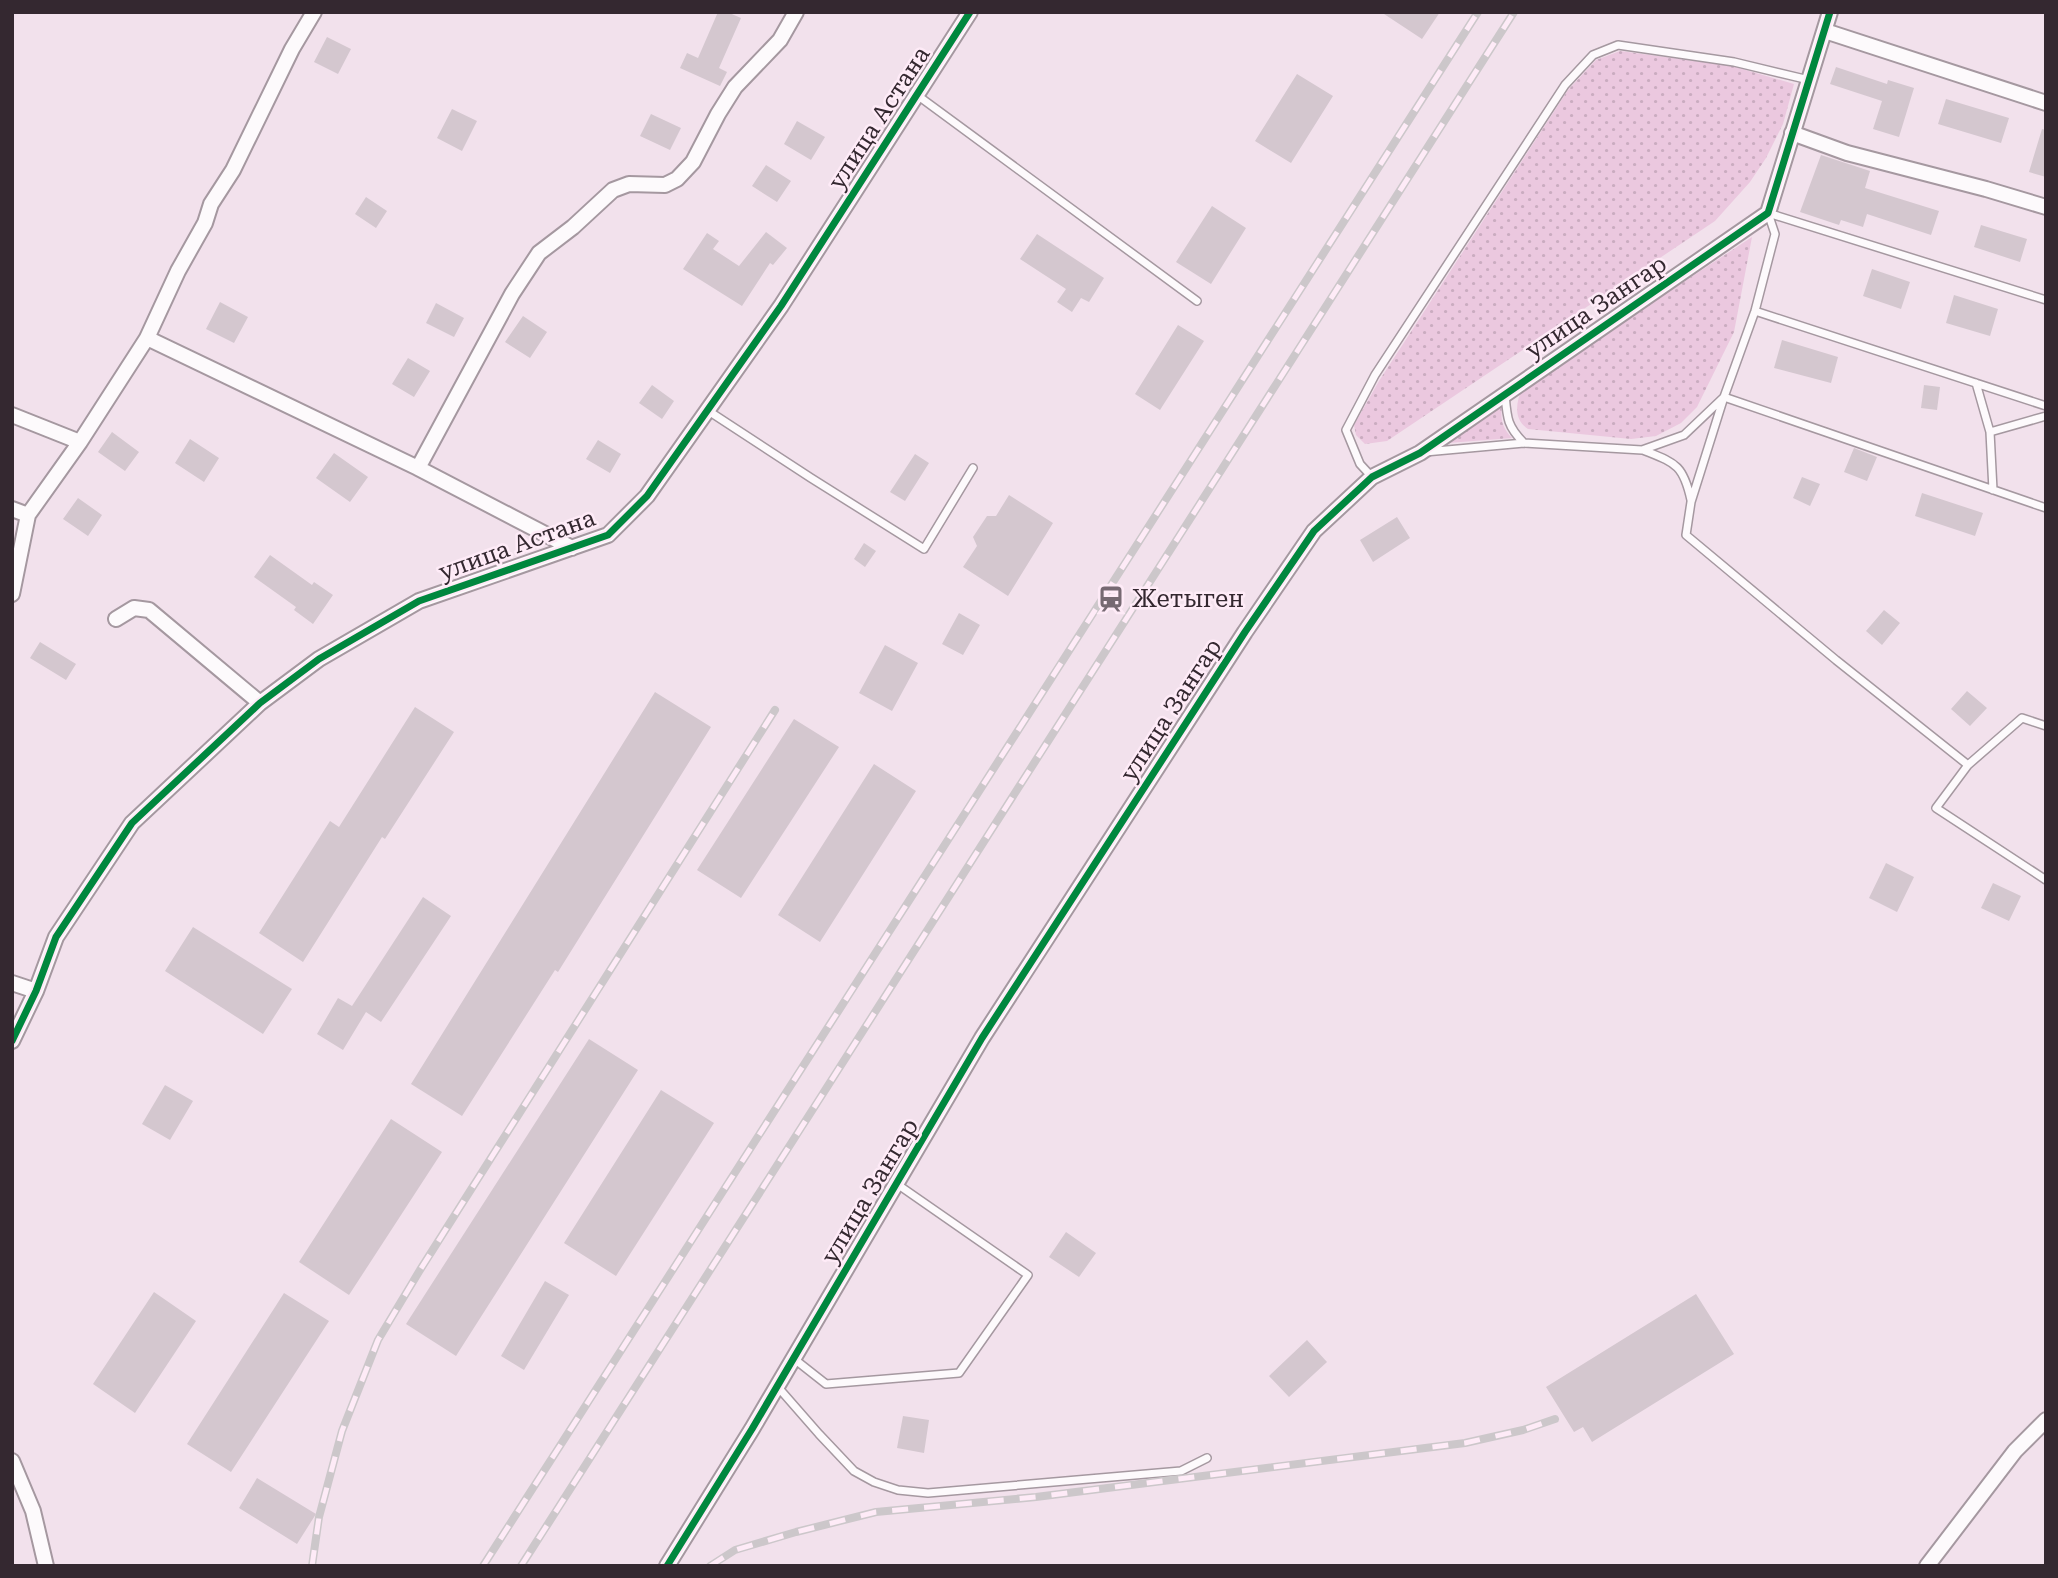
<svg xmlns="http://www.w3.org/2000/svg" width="2058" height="1578" font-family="'Roboto Serif',serif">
<defs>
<pattern id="grass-dots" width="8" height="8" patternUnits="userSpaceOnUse" patternTransform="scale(1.75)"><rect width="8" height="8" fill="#ebc8df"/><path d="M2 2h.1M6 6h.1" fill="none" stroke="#caacc0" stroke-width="1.8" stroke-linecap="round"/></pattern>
</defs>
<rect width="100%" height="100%" fill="#f2e1ec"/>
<path fill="url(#grass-dots)" d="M1620,51l112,15 62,18 -11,40 -17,34 -16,24 -35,39 -328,220 -22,3 -9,-9 -2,-10 25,-44 189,-291 28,-30z
M1752,237l-18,95 -37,75 -16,16 -25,13 -25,3 -103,-10c-15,-10 -12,-26 -6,-41z
M1502,401c-1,17 -2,24 10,37l-64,5z"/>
<path fill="#d4c7cf" d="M718,12h9l14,6 -22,50 8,4 -7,14 -40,-18 7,-15 11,5z
M1381,12h59l-18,27z
M327,37l24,12 -13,25 -24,-12z
M1836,67l51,17 1,-4 26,8 -15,49 -26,-8 9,-28 -52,-17z
M1297,74l36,22 -42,67 -36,-22z
M1946,99l63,19 -8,25 -63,-19z
M452,109l25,12 -15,30 -25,-13z
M651,114l30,14 -11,22 -30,-14z
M797,121l28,16 -14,23 -27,-16z
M2042,129l4,1v47l-17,-5z
M1821,155l49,16 -5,17 74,23 -8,24 -64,-21 -4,13 -22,-7 -2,5 -39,-13z
M766,165l25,16 -14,21 -25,-16z
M366,197l21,14 -11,17 -21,-14z
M1212,206l34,22 -35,56 -35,-22z
M1981,225l46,14 -7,23 -46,-15z
M766,232l21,16 -14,17 -3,-2 -28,43 -59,-37 24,-36 12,8 -6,8 26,17z
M1037,234l67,44 -15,24 -8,-4 -9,14 -15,-10 9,-13 -46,-30z
M1872,269l38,13 -9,27 -38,-13z
M1954,295l44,14 -8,27 -44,-13z
M220,302l28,15 -14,26 -28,-14z
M436,303l28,15 -10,19 -28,-14z
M523,316l24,16 -17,26 -25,-16z
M1178,325l26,16 -44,69 -25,-16z
M1782,340l56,17 -7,26 -57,-15z
M408,358l22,13 -16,26 -22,-13z
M652,385l22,16 -12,18 -23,-16z
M1924,385l16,2 -3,23 -16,-2z
M112,432l27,20 -14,19 -27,-19z
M190,439l29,19 -15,24 -29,-19z
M598,440l23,14 -11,19 -24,-14z
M1854,448l23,9 -10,24 -23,-9z
M334,453l34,24 -18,25 -34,-24z
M915,454l14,9 -24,38 -15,-9z
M1802,477l18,7 -10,22 -17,-8z
M1922,493l61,20 -8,23 -60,-20z
M1009,495l44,28 -45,73 -45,-29 14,-21 -4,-9 14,-21h9z
M78,498l24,17 -14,21 -25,-17z
M1397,517l13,21 -37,24 -13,-22z
M864,543l12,8 -11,16 -11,-8z
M270,555l42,30 2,-3 19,13 -20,29 -19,-14 2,-3 -42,-30z
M1884,610l16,13 -18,22 -16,-14z
M959,613l21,12 -17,30 -21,-11z
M40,642l36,22 -10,16 -36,-22z
M885,645l33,18 -26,48 -33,-18z
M1967,691l20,17 -17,18 -19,-17z
M655,692l56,35 -153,245 -3,-2 -93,146 -51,-32z
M415,707l39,25 -69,107 -3,-2 -79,125 -44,-29 71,-112 9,6z
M794,719l45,28 -98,151 -44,-28z
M874,764l42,27 -96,151 -42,-27z
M1886,863l28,14 -17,35 -28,-14z
M1993,883l28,13 -12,25 -28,-13z
M423,897l28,19 -70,106 -15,-10 -23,38 -26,-16 21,-36 14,8z
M193,927l99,62 -29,45 -98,-63z
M589,1039l49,31 -182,286 -50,-32z
M165,1085l28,16 -23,39 -28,-16z
M661,1090l53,33 -98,153 -52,-33z
M391,1119l51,33 -93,143 -50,-33z
M1066,1232l30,21 -17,24 -30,-20z
M545,1281l24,14 -45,75 -23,-14z
M154,1292l42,29 -61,92 -42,-29z
M284,1293l45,28 -98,151 -44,-28z
M1696,1294l38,60 -142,88 -9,-15 -9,5 -28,-45z
M1307,1340l20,22 -38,35 -20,-21z
M903,1416l26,4 -5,33 -27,-5z
M257,1478l59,36 -19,30 -58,-36z"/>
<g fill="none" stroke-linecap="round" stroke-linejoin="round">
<g stroke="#a598a0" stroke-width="10">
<path id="lane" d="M917,95l280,206
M1768,213l7,21 -20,77 -31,86 -33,105 -5,33 150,125 132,105 -32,43 110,72
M1768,213l278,87
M1755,311l291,95
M1976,383l14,49 3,58
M1505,394c2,24 2,32 19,49
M707,410l104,68 113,71 49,-81
M1990,432l56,-16
M1643,450c32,13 40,14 48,50
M1425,452l99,-9 118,7 42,-15 40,-38 322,111
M1372,477l-12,-13 -14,-34 29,-55 190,-290 28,-30 25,-10 116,17 75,18
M1968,765l54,-47 24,8
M793,1358l33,26 133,-11 69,-98 -131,-91
M777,1386l42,48 35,37 20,11 24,8 30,3 253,-22 26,-13"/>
</g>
<g stroke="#a598a0" stroke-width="18">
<path id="street" d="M1825,31l221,72
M1792,133l55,20 139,36 60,18
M147,338l271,130 154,80
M12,415l68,27
M418,468l94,-174 27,-41 34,-26 40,-37 16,-6 36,1 12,-6 16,-17 25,-48 17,-27 45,-47 16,-28
M12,509l16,6
M12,594l16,-79 52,-73 67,-104 31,-67 27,-48 6,-19 22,-34 59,-121 22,-37
M116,619l18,-11 15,2 111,93
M12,983l24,8
M12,1041l24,-50 20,-54 76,-114 128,-120 59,-44 100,-58 189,-66 39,-39 134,-190 189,-294
M12,1461l21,50 13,55
M667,1566l85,-137 230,-391 263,-406 69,-101 58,-54 48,-24 348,-240 62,-201
M1927,1566l88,-115 31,-31"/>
</g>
<use href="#lane" stroke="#fdfafc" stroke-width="7"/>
<use href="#street" stroke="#fdfafc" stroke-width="14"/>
<g stroke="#ccc7ca" stroke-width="8">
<path id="rail" d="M312,1566l7,-49 23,-86 36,-91 42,-70 355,-560
M483,1566l995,-1554
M521,1566l993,-1554
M710,1566l25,-16 61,-18 80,-20 160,-15 429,-54 58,-13 32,-11"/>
</g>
<use href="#rail" stroke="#feebf7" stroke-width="5" stroke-dasharray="16" stroke-linecap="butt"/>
<g stroke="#feebf7" stroke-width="11">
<path id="cycleway" d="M12,1041l24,-50 20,-54 76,-114 128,-120 59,-44 100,-58 189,-66 39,-39 134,-190 189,-294
M667,1566l85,-137 230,-391 263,-406 69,-101 58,-54 48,-24 348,-240 62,-201"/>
</g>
<use href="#cycleway" stroke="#00873e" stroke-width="7"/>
</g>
<defs>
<g id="station-bare" transform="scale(2.1)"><path d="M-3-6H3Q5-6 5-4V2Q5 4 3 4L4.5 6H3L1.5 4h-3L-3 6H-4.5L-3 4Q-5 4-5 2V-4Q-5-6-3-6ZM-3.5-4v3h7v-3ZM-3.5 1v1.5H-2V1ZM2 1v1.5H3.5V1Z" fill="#766972" stroke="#feebf7" stroke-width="2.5" paint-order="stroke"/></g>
</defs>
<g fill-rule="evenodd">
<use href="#station-bare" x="1111" y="599"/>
</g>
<g text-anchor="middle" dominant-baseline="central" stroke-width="5" stroke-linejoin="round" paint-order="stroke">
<g font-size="24" fill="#342830" stroke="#feebf7">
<text transform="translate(879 118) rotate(-57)">улица Астана</text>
<text transform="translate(1596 307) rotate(-34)">улица Зангар</text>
<text transform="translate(517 545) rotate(-20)">улица Астана</text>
<text transform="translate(1171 710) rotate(-57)">улица Зангар</text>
<text transform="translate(870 1191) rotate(-59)">улица Зангар</text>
</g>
<g font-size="24" fill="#342830" stroke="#feebf7" text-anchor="start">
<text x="1132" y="599">Жетыген</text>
</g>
</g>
<rect width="2058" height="1578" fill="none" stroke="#342830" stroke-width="28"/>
</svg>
